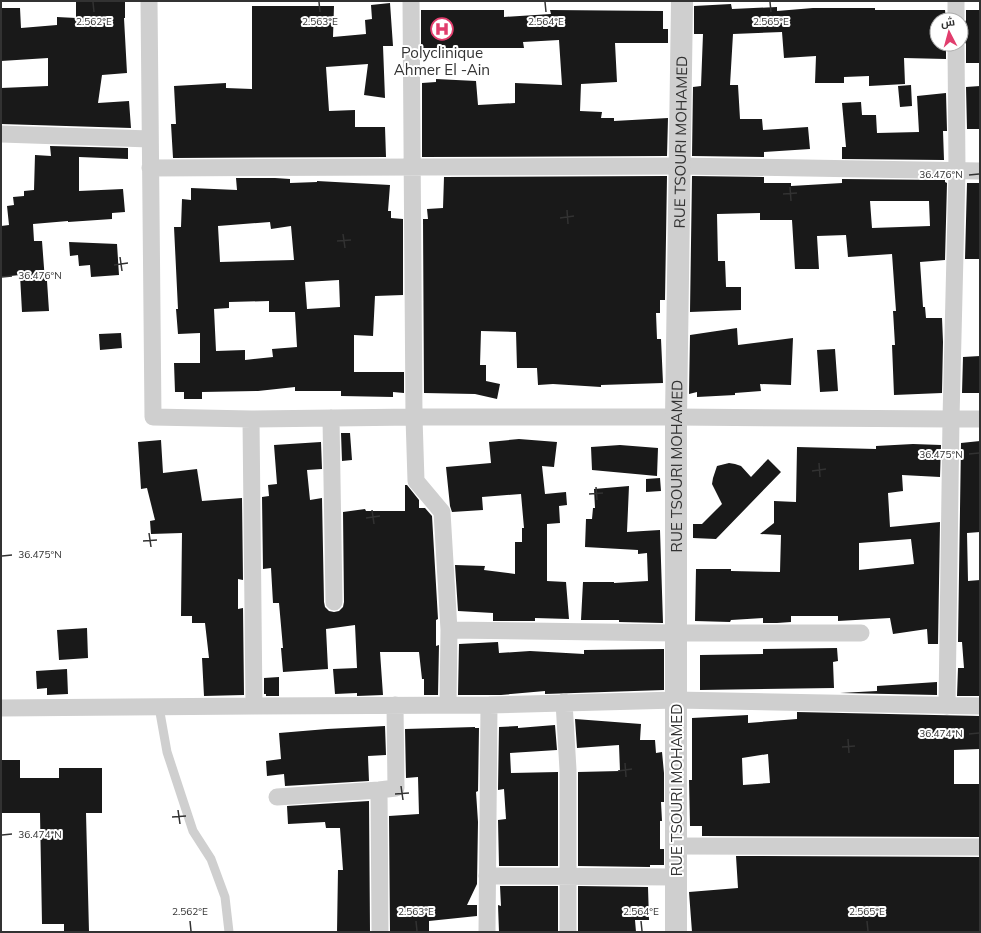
<svg xmlns="http://www.w3.org/2000/svg" width="981" height="933" font-family="Mulish,Cairo,sans-serif">
<rect width="100%" height="100%" fill="#fff"/>
<path fill="#191919" fill-rule="evenodd" d="M76,1h49v17h-1l3,55 -25,2 -4,28 31,-2 2,27 -130,-4v-36l47,-2v-28l-47,3v-53h19l1,20 36,-3v-8l19,1z
M390,3l3,43h-10l2,52 -21,-3 4,-31 -42,3 3,44 26,-1v17h30l1,30 -213,1 -2,-34h5l-2,-38 52,-3v5l26,1v-83h82l-1,31 33,-3 -1,-14 7,-1 -1,-14z
M731,4l1,5 45,-2v4l36,-3h62v2h70l1,10h-9v24h9v15l-42,-1 1,26 -36,2v-10l-25,1v6h-29l1,-27 -32,2 -2,-26 -49,2 -3,51h8l2,34h22l1,11 45,-3 2,22 -46,3v5l-72,-1 1,-69 8,-1 2,-52h-9v-28z
M421,10h83v7l47,-3 -1,-4 113,1v18h5v14h-53l2,39 -36,2 -1,27 22,1 -1,6h13v3l54,-3 -1,38 -245,1v-74l14,-1v-3l40,2 2,24 37,-2v-20l47,2 -3,-45 -36,2 1,6h-103z
M966,10h14v53h-14v-19l-2,-5 -3,-4v-6l3,-4 2,-5z
M911,85l1,21 -12,1 -2,-21z
M980,86v43h-13l-1,-42z
M946,93l1,38h-4l1,29 -102,-1v-12h4l-4,-44 19,-1 1,13h14l1,18 42,-1 -2,-36z
M50,146l78,2v11l-49,-2v34l44,-2 2,23 -13,1v6l-44,3v-1l-35,3 1,17h8l3,40h2l2,30 -27,1 -2,-37 -19,2v-51l8,-1 -2,-19 7,-1 -1,-8 11,-1v-5l10,-1 1,-35 16,1z
M667,176l-2,124h-5v13h-4l1,26h4l2,44 -62,2v2l-48,-3 -15,1 -1,-17h-20l-1,-36 -35,-1 -1,34h6v16l14,3 -3,15 -22,-5 -51,-1 -1,-174h5l-1,-10 16,-1 1,-31z
M692,176l72,1v6h27v3l51,-3v-4l103,1v2l2,1 -2,77 -25,2 3,45h2l1,11h16l1,24 -1,51 -48,2 -2,-50h3l-2,-34h3l-4,-57 -44,3 -2,-22 -29,1 2,33h-24l-3,-49h-32v-7l-43,1 1,47h7l1,26h15v23l-51,2zM870,201h59l1,25 -58,2z
M236,178h39l15,1v4l27,-1v-1l73,4 -2,26h3v7l12,1v76l-28,1 -2,40 -19,-1v37h50v21l-11,-1v5l-52,-1v-5h-46v-4l-37,4 -56,1v7h-18v-7h-9l-1,-29h26v-30l-22,1 -2,-25h2l-4,-82h7l1,-28 9,1v-12l46,2zM270,222l1,7 20,-3 3,34 -74,2 -2,-36zM339,280l1,27 -33,2 -2,-27zM269,301v11h26l2,35 -25,2 1,8 -28,3v-10l-29,1 -2,-42 15,-1v-6z
M967,183h13v76h-15z
M69,242l48,2 2,31 -28,2 -1,-12 -11,1 -1,-11 -8,1z
M737,328l1,17 55,-7 -2,47 -31,-1 1,7 -26,2v2l-38,2v-5l-8,2 1,-59z
M121,333l1,15 -22,2 -1,-16z
M835,349l3,42 -18,1 -3,-42z
M980,356v37h-18l1,-36z
M341,433h9l2,27 -10,1z
M519,439l38,3 -3,25 -12,-1 3,28 21,-2 1,13 -8,1 1,17 -13,1v57l19,1 3,37 -34,-1v3h-42v-8l-35,-2 -3,-46 30,1 -1,4 31,4v-32h7v-14h2l-3,-34 -39,3 1,13 -31,2 -2,-6 -4,-39 45,-4 -2,-21z
M161,440l2,33 34,-4 5,32 40,-3 1,82 -5,-1v30l5,-1 1,87 -40,1 -2,-38h7l-4,-35h-13v-7h-11l1,-83 -31,1 -1,-13 5,-1 -8,-32 -6,1 -3,-47z
M980,441v91l-13,1 1,48 12,-1v116h-23l1,-28h6l-2,-26h-4l3,-199z
M321,442l1,27 -15,1 3,30 12,-2 2,104 1,5 4,4 5,1 5,-1 4,-4 1,-5 -1,-90 22,-3 1,2h39v-26h2l12,15v8h6l7,8 6,103 -2,1v26l3,-1 -1,50h-14v-16h-2l-3,-27h-39l3,43 -26,1v-3l-22,1 -2,-25 24,-1 -2,-43 -29,4 2,40 -45,3 -2,-24h2l-4,-45h-6l-2,-35 -8,1 -1,-72 7,-1 -1,-11 9,-1 -3,-39z
M913,444l28,1 -1,32 -38,-2 1,16 -15,2 2,34 50,-5 -2,122h-10l-1,-15 -34,5 -3,-16 -52,3v-5h-47v6l-14,1h-14v-5l-32,2 -1,2 -35,-1 1,-52h35v2l49,1 1,-37 -21,-1 14,-11v-22l22,1 1,-55 79,2v-3zM911,539l3,25 -55,6v-27z
M620,445l38,3 -1,28 -65,-6 -1,-23z
M768,459l13,13 -65,67 -23,-1v-14h9l20,-20 -10,-20 1,-6 4,-12 12,-3 6,1 6,2 10,11z
M660,478l1,13 -15,1v-13z
M629,486l-2,46 33,-2 3,93 -44,-1v-2h-38l2,-38h31v1l34,-2 -1,-28 -9,1v-4l-53,-3 1,-28h6l1,-11h2l-1,-19z
M87,628l1,30 -29,2 -2,-30z
M498,642l1,11 31,-2 54,3v-4l80,-1v41l-119,4v-3l-44,4h-43l1,-51z
M837,648l1,13 -5,1 1,26 -134,2v-35l63,-1v-5z
M67,669l1,25 -21,1v-7l-10,1 -1,-18z
M279,677v19h-13v-2h-2v-16z
M937,682v13l-97,-2 37,-2v-5z
M797,712l183,4v33l-26,1v34h26v53l-278,-1v-10h-12l-1,-46h3v-62l56,-3v8l49,-4zM768,754l2,29 -27,2 -1,-27z
M575,719l66,5 -1,16h15l1,13 6,-1 2,21v29h-3l1,19h-2v28h4v16h-14v2l-72,-1v-94l42,-1 -1,-26 -42,3z
M555,725l2,25 -47,3 1,20 47,-1v94h-59l-1,-46 8,-1 -2,-30 -6,1 1,-63 19,-1v2z
M385,726l1,29 -18,1 1,25 -84,5 -1,-12 -17,2 -1,-15 15,-2 -2,-26 48,-4z
M475,727v1h4l-1,63 -2,1 2,30 -1,62 -10,21h10v11l-48,5v11h-39l-1,-116 30,-2 -1,-37 -12,1 -1,-49z
M1,760h19v18h39v-10h43v45h-16l3,119h-25v-8h-22l-2,-111h-39z
M369,801l1,131h-33l1,-62h5l-3,-42h-14l-1,-6 -37,2 -1,-18z
M736,856l244,1v75h-288l-3,-40 49,-4z
M500,886h58v46h-59l-1,-27 3,1z
M578,886l70,1 1,33h-14l1,12h-58z"/>
<g fill="none" stroke-linecap="round" stroke-linejoin="round">
<path stroke="#cfcfcf" stroke-width="9" d="M159,707l8,45 26,79 18,28 14,38 4,35"/>
<path stroke="#cfcfcf" stroke-width="17" d="M149,1l4,416 98,2 163,-2h262l275,2 -4,287
M411,1l3,416 2,64 26,31 7,118 -1,75
M956,1v19
M956,44l1,127 -6,248h29
M1,134l149,5
M150,168l530,-2 300,5
M331,418l3,184
M251,419l3,287 235,-1 187,-5 304,6
M449,630l227,3h185
M564,702l4,68v162
M1,708l253,-2
M379,790l1,142
M277,797l102,-7 17,-2 -1,-83
M676,846l304,1
M487,876l189,1
M487,932l2,-227"/>
<path stroke="#cfcfcf" stroke-width="22" id="s1" d="M676,932v-515l6,-416"/>
</g>
<path fill="none" stroke="#323232" stroke-width="1.5" d="M93,2l1,10M319,2l1,10M545,2l1,10M770,2l1,10M969,175l10,-1M790,187l1,14M783,194l14,-1M567,210l1,14M560,218l14,-2M343,234l2,14M337,241l14,-1M120,257l2,14M114,265l14,-2M2,277l10,-1M969,454l10,-1M819,463l1,14M812,471l14,-2M596,487l1,13M589,494l14,-1M372,510l2,14M366,518l14,-2M149,533l2,14M143,541l14,-1M2,556l10,-1M969,734l10,-1M848,739l1,14M842,747l13,-1M625,763l1,14M618,771l14,-2M401,786l2,14M395,794l14,-1M178,810l2,14M172,817l14,-1M2,835l10,-1M190,921l1,10M416,921l1,10M641,921l1,10M867,921l1,10"/>
<defs>
<g id="hospital-ring" transform="scale(1.15)"><circle r="9.5" fill="#fff" stroke="#e13d6d" stroke-width="1.5"/><path d="M-5-5h3v3.5h4V-5h3V5h-3V1.5h-4V5h-3Z" fill="#e13d6d"/></g>
</defs>
<g fill-rule="evenodd">
<use href="#hospital-ring" x="442" y="29"/>
</g>
<g text-anchor="middle" dominant-baseline="central" stroke-width="4" stroke-linejoin="round" paint-order="stroke">
<g font-size="15" fill="#323232" stroke="#fff">
<text x="442" y="52">Polyclinique<tspan x="442" dy="17">Ahmer El -Ain</tspan></text>
</g>
<g font-size="15" fill="#323232" stroke="#fff">
<text stroke="none"><textPath href="#s1" startOffset="790">RUE TSOURI MOHAMED</textPath></text>
<text stroke="none"><textPath href="#s1" startOffset="466">RUE TSOURI MOHAMED</textPath></text>
<text transform="translate(676 790) rotate(-90)">RUE TSOURI MOHAMED</text>
</g>
</g>
<g font-size="10" text-anchor="middle" fill="#323232" stroke="#fff" stroke-width="4" stroke-linejoin="round" paint-order="stroke">
<text x="94" y="25">2.562°E</text>
<text x="320" y="25">2.563°E</text>
<text x="546" y="25">2.564°E</text>
<text x="771" y="25">2.565°E</text>
<text x="941" y="178">36.476°N</text>
<text x="40" y="279">36.476°N</text>
<text x="941" y="458">36.475°N</text>
<text x="40" y="558">36.475°N</text>
<text x="941" y="737">36.474°N</text>
<text x="40" y="838">36.474°N</text>
<text x="190" y="915">2.562°E</text>
<text x="416" y="915">2.563°E</text>
<text x="641" y="915">2.564°E</text>
<text x="867" y="915">2.565°E</text>
</g>
<rect width="981" height="933" fill="none" stroke="#323232" stroke-width="4"/>
<g transform="translate(949 32) rotate(354)"><circle r="19" fill="#ffffff" stroke="#adadad"/>
<path d="M0-3L7 15L0 10L-7 15Z" fill="#e13d6d"/>
<text y="-6" font-size="11" font-weight="bold" text-anchor="middle" fill="#323232">ش</text>
</g>
</svg>
